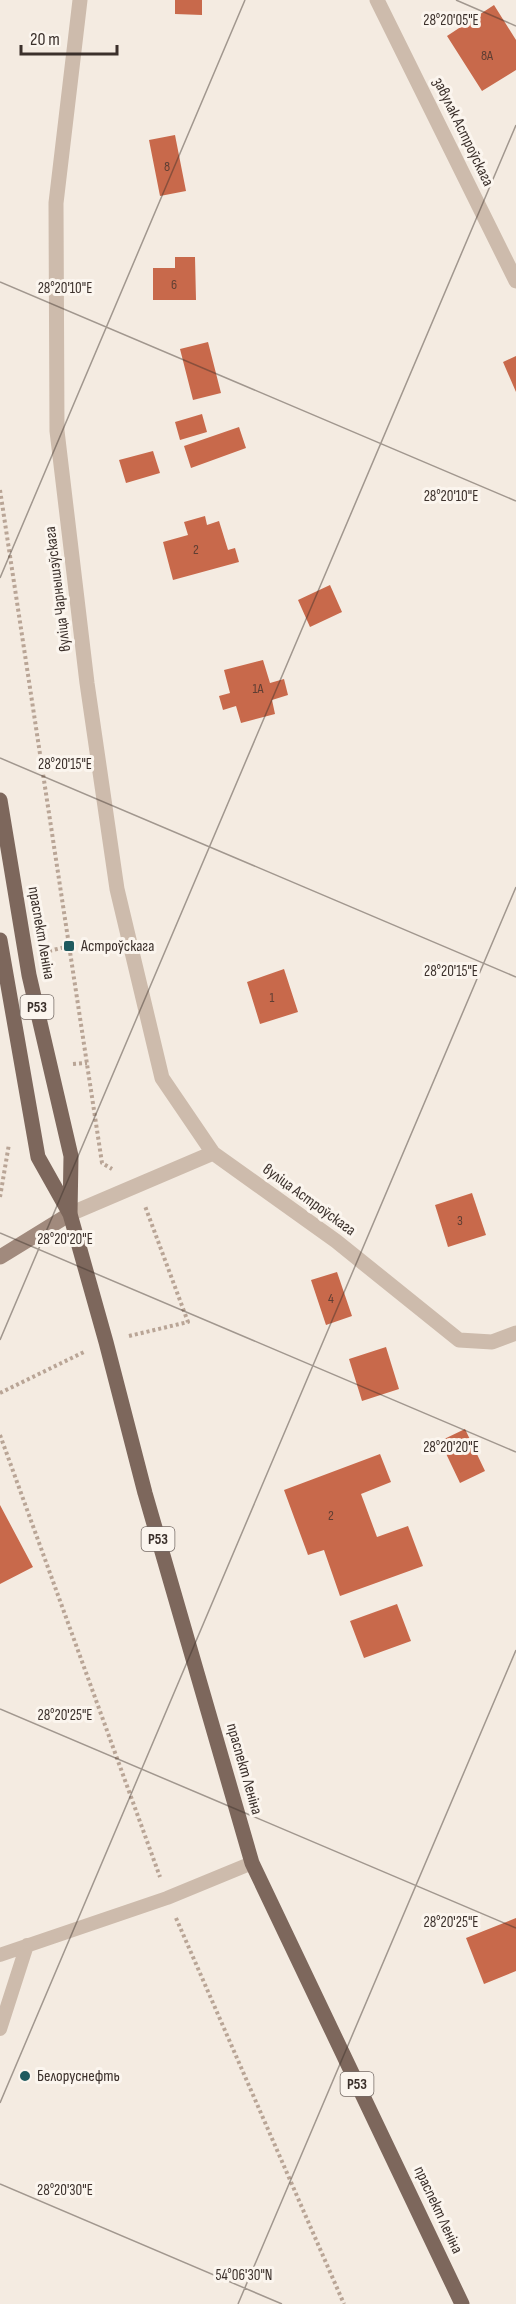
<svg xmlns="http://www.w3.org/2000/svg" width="516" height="2304" font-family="'Sofia Sans Condensed',sans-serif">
<rect width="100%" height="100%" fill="#f4ebe1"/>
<path fill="#c8694b" d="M175,0h27v15l-27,-1z
M494,5l22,35v30l-34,21 -35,-55z
M175,135l11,56 -26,5 -11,-56z
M175,257h20l1,43h-43v-32h22z
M208,342l13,51 -28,7 -13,-51z
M516,356v36l-13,-30z
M202,414l5,18 -27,8 -5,-18z
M239,427l7,21 -55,20 -7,-22z
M153,451l7,22 -34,10 -7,-23z
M205,516l2,9 12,-4 9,29 7,-2 4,14 -66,18 -10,-38 25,-7 -4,-13z
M330,585l12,27 -32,15 -12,-27z
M263,660l7,23 14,-4 4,16 -16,5 3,14 -34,9 -5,-17 -13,4 -4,-14 11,-3 -6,-23z
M284,969l14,43 -38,12 -13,-42z
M472,1193l14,42 -38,12 -13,-42z
M337,1272l15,44 -26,9 -15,-45z
M386,1347l13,42 -37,12 -13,-42z
M465,1429l20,42 -25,12 -20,-42z
M380,1454l11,28 -30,12 16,43 31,-11 15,40 -83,30 -16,-46 -16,5 -24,-65z
M0,1505l33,62 -33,17z
M397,1604l14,37 -47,17 -14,-37z
M516,1918v53l-32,13 -18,-46z"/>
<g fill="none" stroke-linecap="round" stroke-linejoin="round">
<path stroke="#b9a596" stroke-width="4" stroke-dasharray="3 3" stroke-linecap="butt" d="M0,490l102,673 10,6
M49,951l20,-5
M73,1064l14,-1
M0,1197l9,-53
M129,1336l59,-14 -43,-116
M0,1393l86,-42
M0,1435l160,442
M176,1918l168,386"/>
<path stroke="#cdbbac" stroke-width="14" d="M0,1955l167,-57 85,-35
M0,2029l27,-84"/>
<path stroke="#cdbbac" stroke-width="15" d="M80,0l-24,203 1,228 30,252 30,206 45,189 51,75
M377,0l139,281
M70,1214l143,-61 123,88 123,99 33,2 24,-9"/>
<path stroke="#a18a7d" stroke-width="15" d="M0,1257l70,-43"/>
<path stroke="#7d675c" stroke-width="15" d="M0,800l29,175 42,181 -1,58
M0,940l38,217 32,57 36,128 39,151 107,370 210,441"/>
</g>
<path fill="none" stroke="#3b302b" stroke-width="1.5" stroke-opacity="0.45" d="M456,0l60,26M0,282l516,219M0,578l245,-578M0,758l516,219M0,1233l516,219M0,1340l516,-1215M0,1709l516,219M0,2103l516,-1216M0,2184l282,120M238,2304l278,-654"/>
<g fill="#1f5a5e" stroke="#fbf5ee" stroke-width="2">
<rect x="63" y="940" width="12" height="12" rx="3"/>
<circle cx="25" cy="2076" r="6"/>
</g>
<g text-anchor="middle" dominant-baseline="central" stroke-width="6" stroke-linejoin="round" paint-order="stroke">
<g font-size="14" fill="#5e3e33">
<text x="487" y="55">8А</text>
<text x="167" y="166">8</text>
<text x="174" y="284">6</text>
<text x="196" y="549">2</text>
<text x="258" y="688">1А</text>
<text x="272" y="997">1</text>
<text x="460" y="1220">3</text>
<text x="331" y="1298">4</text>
<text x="331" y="1515">2</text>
</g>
<g fill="#fbf5ee" stroke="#756b66" stroke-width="1.5">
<rect x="20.5" y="995" width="33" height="24" rx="4.5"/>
<rect x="141.5" y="1527" width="33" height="24" rx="4.5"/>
<rect x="340.5" y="2072" width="33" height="24" rx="4.5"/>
</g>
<g font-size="15" font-weight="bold" fill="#3b302b">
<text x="37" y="1007">Р53</text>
<text x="158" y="1539">Р53</text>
<text x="357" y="2084">Р53</text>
</g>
<g font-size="16" fill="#3b302b" stroke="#fbf5ee">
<text transform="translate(463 132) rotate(64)">завулак Астроўскага</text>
<text transform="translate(58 589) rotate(-97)">вуліца Чарнышэўскага</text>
<text transform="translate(41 933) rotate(80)">праспект Леніна</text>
<text transform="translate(309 1200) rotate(36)">вуліца Астроўскага</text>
<text transform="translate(244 1769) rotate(74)">праспект Леніна</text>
<text transform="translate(438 2210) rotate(65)">праспект Леніна</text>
</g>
<g font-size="16" fill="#3b302b" stroke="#fbf5ee" text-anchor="start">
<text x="81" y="946">Астроўскага</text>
<text x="37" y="2076">Белоруснефть</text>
</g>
</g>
<g font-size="15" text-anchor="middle" fill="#3b302b" stroke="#fbf5ee" stroke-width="6" stroke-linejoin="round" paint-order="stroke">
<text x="451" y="25">28°20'05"E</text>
<text x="65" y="293">28°20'10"E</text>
<text x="451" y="501">28°20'10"E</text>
<text x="65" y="769">28°20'15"E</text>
<text x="451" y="976">28°20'15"E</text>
<text x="65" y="1244">28°20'20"E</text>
<text x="451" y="1452">28°20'20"E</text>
<text x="65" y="1720">28°20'25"E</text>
<text x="451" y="1927">28°20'25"E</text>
<text x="65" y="2195">28°20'30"E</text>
<text x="244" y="2280">54°06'30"N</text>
</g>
<path d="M21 45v9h96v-9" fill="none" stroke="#3b302b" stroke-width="3"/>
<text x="30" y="45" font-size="18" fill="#3b302b" stroke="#fbf5ee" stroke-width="4.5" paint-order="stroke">20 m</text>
</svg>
